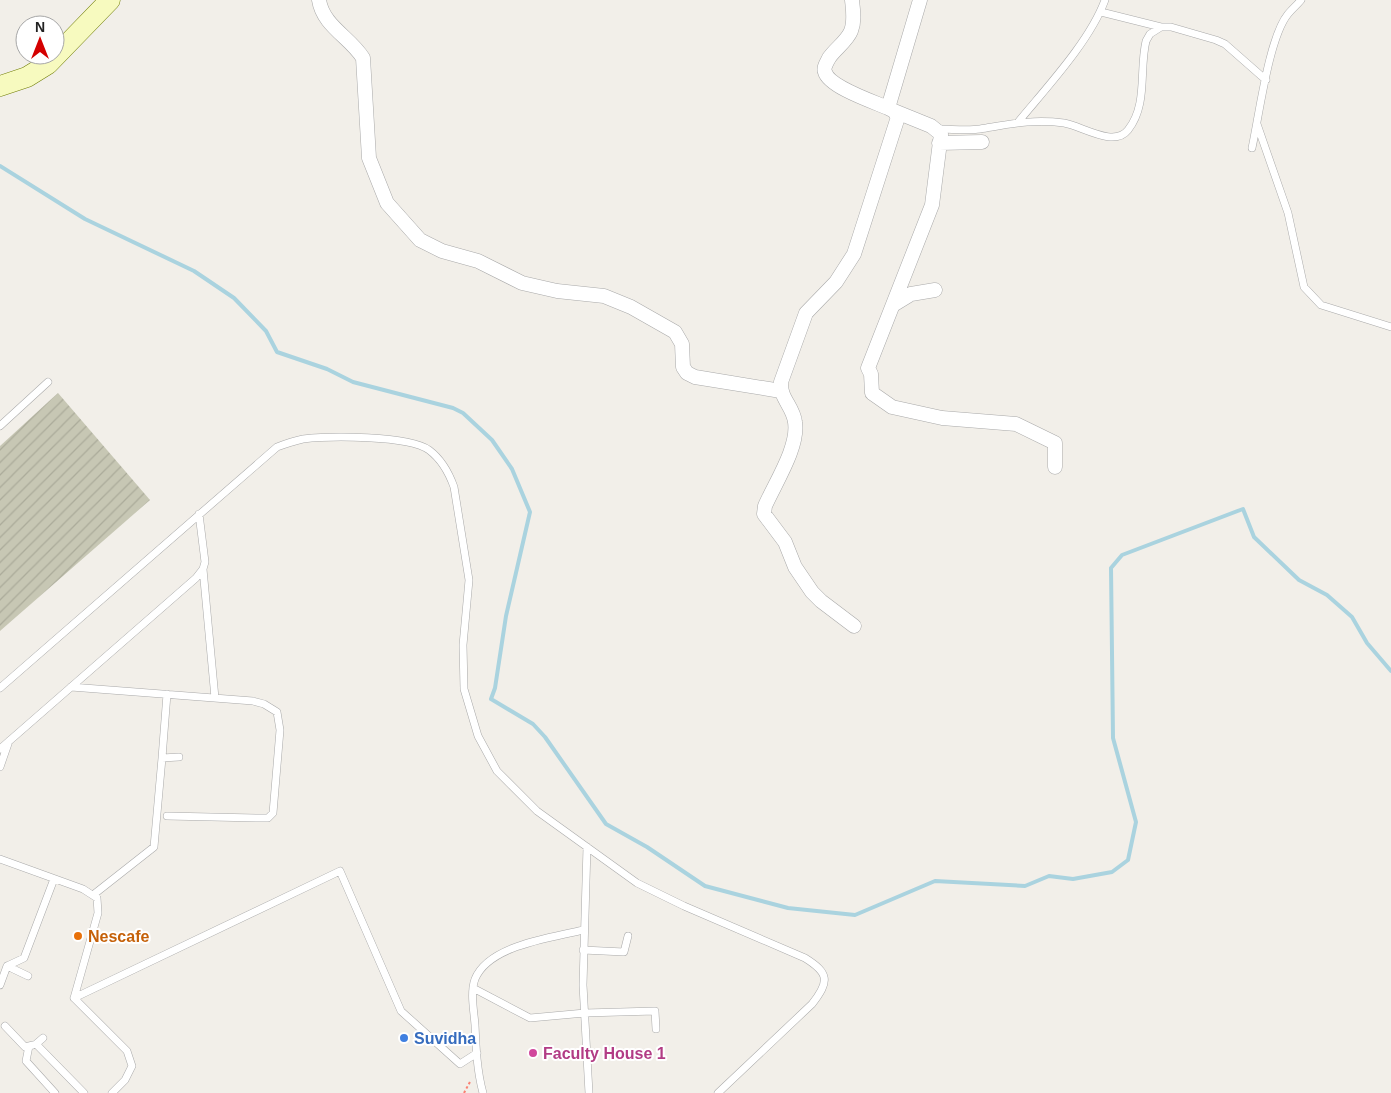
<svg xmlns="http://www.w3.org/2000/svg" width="1391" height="1093" font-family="Helvetica,sans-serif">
<defs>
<pattern id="construction-furrows" width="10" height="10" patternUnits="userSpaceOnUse" patternTransform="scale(1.25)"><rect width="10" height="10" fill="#c7c7b4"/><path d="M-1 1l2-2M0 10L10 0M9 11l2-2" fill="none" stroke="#abab9a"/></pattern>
</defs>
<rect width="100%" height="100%" fill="#f2efe9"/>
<path fill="url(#construction-furrows)" d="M58,393l92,107 -150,131v-185z"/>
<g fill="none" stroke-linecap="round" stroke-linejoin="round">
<path stroke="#aad3df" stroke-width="4" d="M0,166l85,53 109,52 40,27 32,33 11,21 50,17 26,13 100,26 10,5 29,27 20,29 18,43 -24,104 -11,72 -4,11 42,25 12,13 61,87 41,23 58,39 83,22 67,7 80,-34 90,5 24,-10 24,3 39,-7 16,-12 8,-38 -23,-84 -2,-170 11,-13 121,-46 11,28 45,43 28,15 25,22 15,26 24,28"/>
<g stroke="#a9a9a9" stroke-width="8">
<path id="lane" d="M1101,12l60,15
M1019,121c28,-34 71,-80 86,-121
M1257,124l31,89 16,74 17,18 70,22
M938,129c14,0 29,2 42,0 31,-5 52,-10 84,-6 18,3 50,25 64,7 20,-25 11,-60 18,-89l4,-7 11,-7h10l45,13 9,4 41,36
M1252,148c7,-32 17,-111 36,-134 4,-5 9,-9 13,-14
M0,426l48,-44
M203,569l12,129
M71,687l182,14 11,3 13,8 3,18 -7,83 -5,5h-9l-92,-2
M0,688l277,-241c8,-3 17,-6 26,-8 26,-3 105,-4 126,11 12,9 20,23 25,37l15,93 -6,65 1,44 14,47 19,35 40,40 100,72 47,23 121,52c24,15 25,23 7,46l-94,89
M0,749l196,-171 7,-9 2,-7 -6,-48
M162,758l5,-64
M0,767l9,-26
M587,847l-4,138 6,108
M0,859l83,30 14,9 1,15 -24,85
M93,895l61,-48 8,-89 17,-1
M583,950l41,2 4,-16
M7,966l17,-8 30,-79
M0,985l7,-19 21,10
M473,988l57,30 55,-5 70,-2 1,18
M74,998l266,-127 61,140 59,53 17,-11
M74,998l53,53 5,15 -7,14 -13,13
M5,1026l20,21 8,-2
M43,1038l-7,6 48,49
M29,1046l-3,15 29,32
M483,1093c-6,-22 -7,-45 -8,-68 -1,-14 -5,-32 0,-46 14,-34 76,-41 108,-49"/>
</g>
<g stroke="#a9a9a9" stroke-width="15">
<path id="street" d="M319,0c4,26 31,37 44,58l6,100 18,45 33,37 22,11 36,10 44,22 35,8 47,5 27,11 44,25 7,12 1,23 4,6 8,4 86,14
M852,0c1,10 3,21 -1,31 -4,10 -16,18 -22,27 -2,4 -6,10 -4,14 4,15 49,30 63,36l6,3 4,6 -44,137 -18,28 -30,31 -25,69c-1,17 12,24 14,40 4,25 -20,61 -30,84l-1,8 21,28 10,25 17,25 9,9 33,25
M888,108l32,-108
M894,111l37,15 10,8 -9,71 -64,163 3,6 1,19 20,14 50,11 74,6 39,19v24
M939,143l43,-1
M893,305l18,-11 24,-4"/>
</g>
<g stroke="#707d05" stroke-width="21">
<path id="secondary" d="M0,86l27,-9 21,-13 62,-64"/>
</g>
<path stroke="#fa8072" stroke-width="2" stroke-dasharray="2.5 2.5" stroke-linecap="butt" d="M464,1093l7,-13"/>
<use href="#lane" stroke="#fff" stroke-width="7"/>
<use href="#street" stroke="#fff" stroke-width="14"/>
<use href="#secondary" stroke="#f7fabf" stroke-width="20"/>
</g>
<circle fill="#e8710a" stroke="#fff" stroke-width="2" cx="78" cy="936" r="5"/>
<circle fill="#3f7fe0" stroke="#fff" stroke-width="2" cx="404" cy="1038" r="5"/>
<circle fill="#d1479c" stroke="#fff" stroke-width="2" cx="533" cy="1053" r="5"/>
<g text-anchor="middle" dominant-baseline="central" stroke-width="4" stroke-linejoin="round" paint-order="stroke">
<g font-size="16" font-weight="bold" fill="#c56008" stroke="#fff" text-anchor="start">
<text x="88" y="936">Nescafe</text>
</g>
<g font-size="16" font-weight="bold" fill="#366cbe" stroke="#fff" text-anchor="start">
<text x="414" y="1038">Suvidha</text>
</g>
<g font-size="16" font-weight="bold" fill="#b23c85" stroke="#fff" text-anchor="start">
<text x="543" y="1053">Faculty House 1</text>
</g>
</g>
<g transform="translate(40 40)"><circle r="24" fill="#ffffff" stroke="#a7a7a7"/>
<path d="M0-4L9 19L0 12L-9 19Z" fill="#d40000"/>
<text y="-8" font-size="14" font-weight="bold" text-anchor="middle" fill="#222222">N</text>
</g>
</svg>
